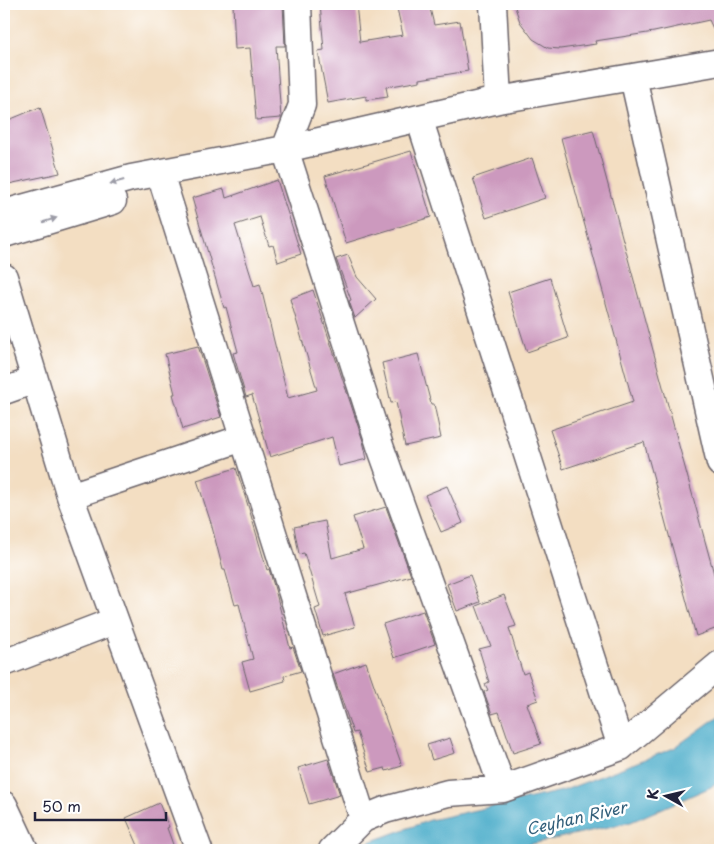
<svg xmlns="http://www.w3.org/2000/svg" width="724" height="854" font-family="'Playpen Sans',sans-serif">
<rect width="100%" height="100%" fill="#fff"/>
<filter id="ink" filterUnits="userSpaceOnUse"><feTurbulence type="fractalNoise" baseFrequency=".02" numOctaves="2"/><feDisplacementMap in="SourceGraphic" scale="10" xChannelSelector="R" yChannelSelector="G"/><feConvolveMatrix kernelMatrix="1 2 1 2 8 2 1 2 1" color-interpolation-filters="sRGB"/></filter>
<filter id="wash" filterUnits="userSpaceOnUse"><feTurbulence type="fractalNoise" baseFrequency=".0096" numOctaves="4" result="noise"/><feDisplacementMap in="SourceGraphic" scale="20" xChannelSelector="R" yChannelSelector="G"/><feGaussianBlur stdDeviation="1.12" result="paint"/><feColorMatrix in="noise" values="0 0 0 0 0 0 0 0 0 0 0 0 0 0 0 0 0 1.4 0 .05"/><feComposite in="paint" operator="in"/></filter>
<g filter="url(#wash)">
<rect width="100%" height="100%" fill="#f3dec2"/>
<path fill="#49acc9" stroke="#366782" d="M720,715v64l-9,8 -80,35 -127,28h-144l7,-7 63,-23 132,-29 112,-43z"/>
<g id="blocks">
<path fill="#cc99be" d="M233,4h50l2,42h-9l5,72 -25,2 -6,-72 -15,1z
M320,4h36l4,38 43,-7 -7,-31h33l5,21 26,-4 8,50 -48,8v2l-34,6 2,10 -22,3v-4l-38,7 -10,-52 6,-1z
M514,4h206v39l-11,-23 -55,12 -59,9 1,3 -36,5 -12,-1 -15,-9 -6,-8 -7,-9z
M40,107l20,66 -56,12v-63z
M593,130l127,466v31l-24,9 -52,-194 -81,27 -13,-39 83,-28 -72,-264z
M411,151l20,66 -85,26 -21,-67z
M532,158l13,40 -59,20 -13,-40z
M277,180l24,74 -23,8 -5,-17 -4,1 -9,-29 -25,8 19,61 6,-2 28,114 29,-8 -27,-91 23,-9 50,151 4,18 -28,7 -7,-29 -62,20 -18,-62 -6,2 -13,-44 5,-1 -12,-45 -2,1 -32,-110 32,-9 2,9z
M348,255l9,22 19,22 -21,19 -6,-17 2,-1 -15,-41z
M550,278l18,60 -41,14 -19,-60z
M198,346l23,71 -38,12 -10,-35h2l-10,-40z
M418,354l13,50h3l7,34 -36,8 -9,-44 -5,1 -9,-40z
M236,468l14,44 17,58 2,-1 7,24 14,55 3,-1 8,24 -17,5 1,5 -35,10 -8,-29 11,-3 -14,-55 -4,1 -10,-35h-2l-12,-47 -14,-43z
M447,486l16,37 -22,9 -16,-37z
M386,507l25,69 -66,18 10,33 -32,9 -8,-27 5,-2 -16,-54 -5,1 -5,-27 31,-6 7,37 31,-9 -10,-32z
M470,575l10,27 -23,9 -10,-27z
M504,595l12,31 -7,2 14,46 5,-2 10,28 -11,4 14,40 -28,9 -14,-41 -7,2 -8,-22 4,-2 -3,-6 4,-2 -10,-33 12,-3 -15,-40z
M423,611l12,33 -41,14 -11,-34z
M366,662l36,104 -16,5 -1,-3 -15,4 -13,-40 -4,1 -20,-59z
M450,738l5,15 -23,7 -5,-15z
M328,759l12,36 -31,9 -11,-36z
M159,803l10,24 -2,1 8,22h-35l-14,-32z"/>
</g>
</g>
<g filter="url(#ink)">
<use href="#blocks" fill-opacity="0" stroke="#6b646a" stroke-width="1"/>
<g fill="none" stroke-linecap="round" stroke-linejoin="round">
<g stroke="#6b646a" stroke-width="29">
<path id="minor" d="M298,4l4,101 -17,44 95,297 123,343
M493,4l5,96
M633,77l87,386
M419,118l202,629
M164,186l199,633
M4,213l127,-35 154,-29 213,-49 222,-38
M4,234l109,-33
M4,277l66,219 129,354
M4,391l31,-11
M70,496l173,-58
M4,663l110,-42
M4,805l21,45
M332,850l31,-31 22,-9 63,-17 55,-4 118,-42 99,-83"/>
</g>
<use href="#minor" stroke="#fff" stroke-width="26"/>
</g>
<defs><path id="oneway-solid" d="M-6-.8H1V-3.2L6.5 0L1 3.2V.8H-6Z" transform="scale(1.25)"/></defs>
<g fill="#9c9ca7">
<use href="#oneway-solid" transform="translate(117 182) rotate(165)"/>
<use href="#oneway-solid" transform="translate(50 220) rotate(-17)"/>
</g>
</g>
<g text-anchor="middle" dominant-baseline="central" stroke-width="5" stroke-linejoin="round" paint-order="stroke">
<g font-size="16" font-style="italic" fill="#34607b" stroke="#fff">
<text transform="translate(576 817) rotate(-13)">Ceyhan River</text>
</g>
</g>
<rect width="724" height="854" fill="none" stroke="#fff" stroke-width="20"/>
<g transform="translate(666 796) rotate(278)" stroke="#ffffff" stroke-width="4" paint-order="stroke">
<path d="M0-4L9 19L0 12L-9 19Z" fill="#22223b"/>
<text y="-8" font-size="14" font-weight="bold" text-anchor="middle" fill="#22223b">K</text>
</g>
<path d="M35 812v8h131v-8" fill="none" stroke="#22223b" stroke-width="2.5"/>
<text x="42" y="812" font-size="15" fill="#22223b" stroke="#ffffff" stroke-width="4" paint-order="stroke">50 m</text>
</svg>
